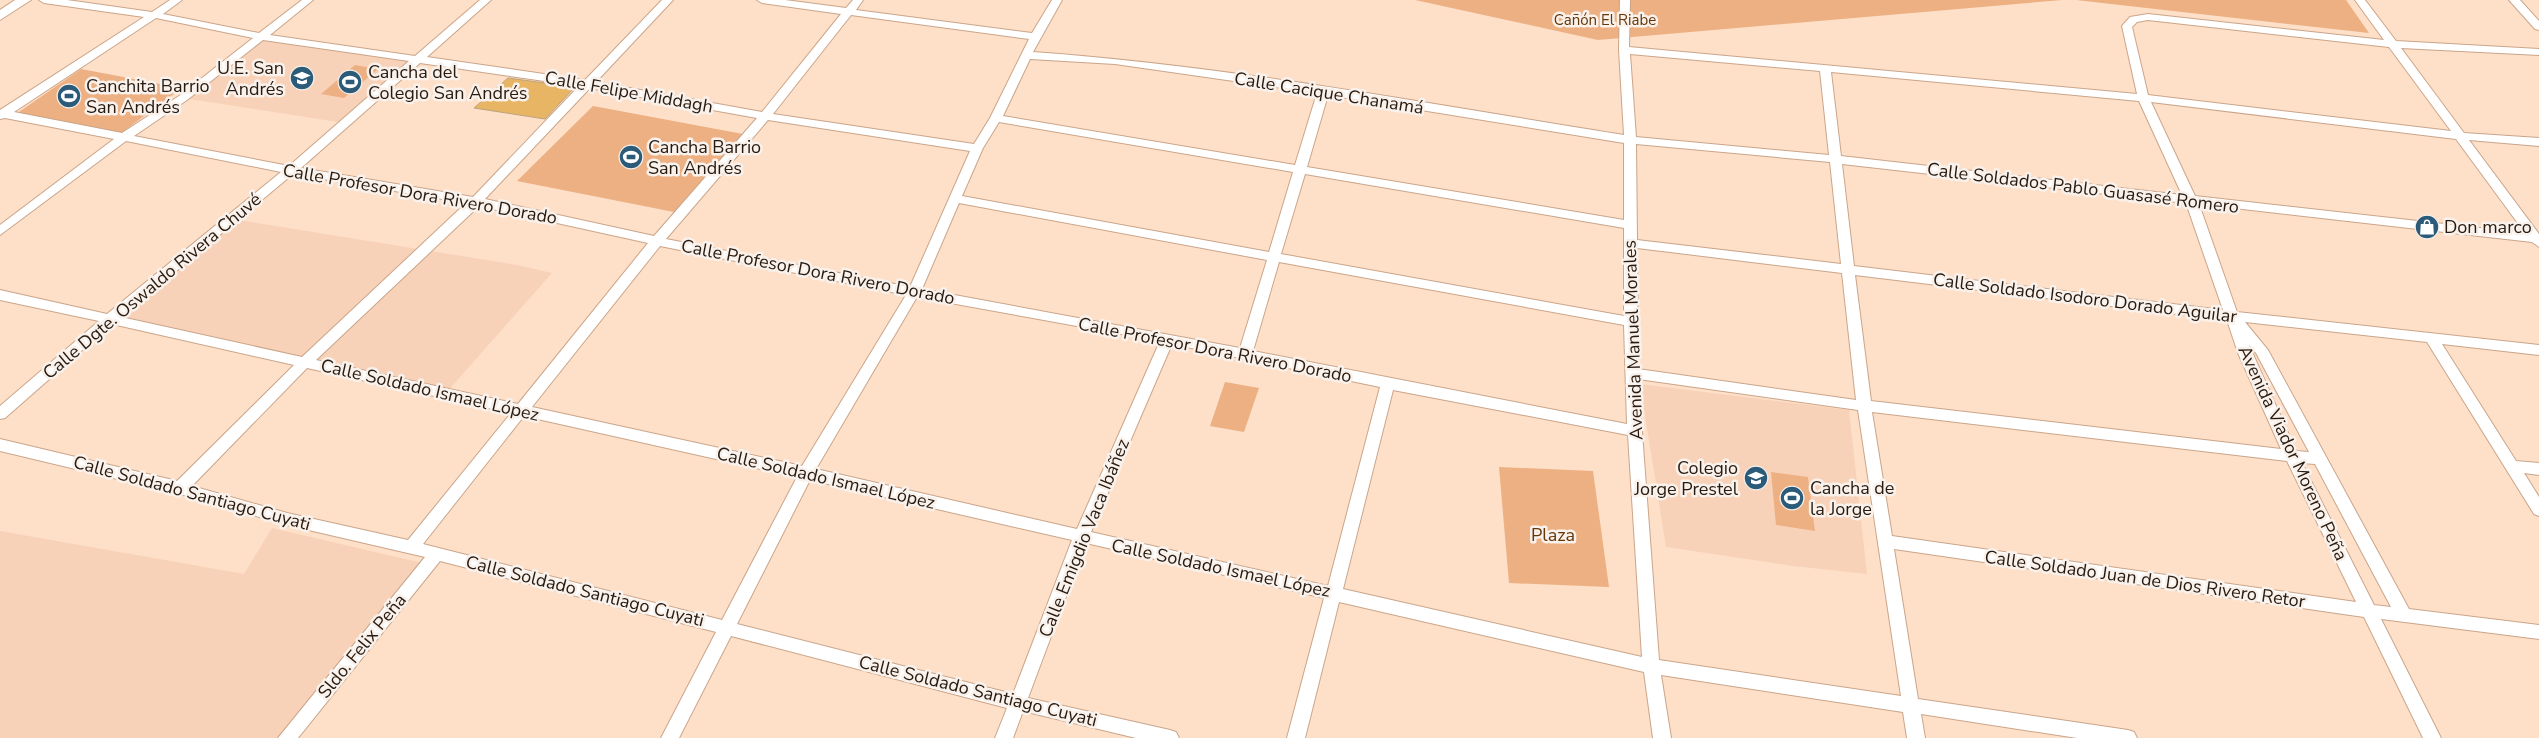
<svg xmlns="http://www.w3.org/2000/svg" width="2539" height="738" font-family="'Nunito Sans',sans-serif">
<rect width="100%" height="100%" fill="#fedfc8"/>
<path fill="#f7d2b8" d="M263,37l155,21 -74,65 -161,-25z
M233,219l284,46 35,8 -106,120 -336,-74z
M1640,384l209,26 18,164 -74,-8 -127,-19z
M272,528l150,35 -144,175h-278v-207l244,43z"/>
<path fill="#ecb083" d="M1415,0h647l-464,40z
M2076,0h270l23,33z
M355,65l23,4 -34,29 -23,-4z
M81,69l101,19 -62,46 -104,-20z
M593,106l150,28 -69,78 -157,-31z
M1225,382l34,6 -15,44 -34,-6z
M1499,467l94,4 16,116 -100,-4z
M1771,472l37,5 7,54 -39,-6z"/>
<path fill="#e7b563" stroke="#bba37e" d="M508,78l67,9 -30,32 -71,-11z"/>
<g fill="none" stroke-linecap="round" stroke-linejoin="round">
<g stroke="#caa589" stroke-width="2">
<path id="minor" d="M39,0h28l85,12 18,-12h12l-19,14 96,19 43,-33h11l-43,35 145,21 65,-56h11l-64,57 158,23 77,-80h11l-77,82 166,30 79,-98 -79,-11 -5,-3h28l61,8 7,-8h10l-7,10 176,23 20,-33h10l-29,52c198,14 395,52 591,83l-5,-85 1,-50h10l-1,47 508,47 -15,-68 8,-9 18,-3 236,26 -29,-40h10l31,41 143,8v6l-138,-7 63,85 75,5v8l-70,-6 70,94v13l-7,-5 -333,-38 38,108 302,33v10l-97,-11 74,117 23,2v12l-15,-2 15,24v19l-5,-2 -107,-172 -182,-20 23,28 141,259 130,16v14l-158,-20 60,119h-18l-59,-121 -470,-68 24,150 210,31 6,2 3,6h-60l-156,-24 4,24h-18l-4,-26 -242,-37 10,63h-18l-9,-66 -305,-70 -34,136h-18l37,-140 -238,-55 -58,155 142,32 6,2 3,6h-43l-113,-27 -10,27h-18l12,-30 -276,-72 -52,102h-18l55,-106 -276,-71 -142,177h-20l147,-181 -138,-32 -107,-31 -180,-43v-12l177,42 117,-116 -182,-41 -107,94 -5,1v-13l99,-85 -99,-21v-10l107,24 174,-142 -155,-31 -126,94v-10l114,-86 -109,-21 -5,1v-9l144,-93 -100,-14zM851,15l178,24 -39,79 -16,26 -201,-30zM156,18l97,20 -74,58 -57,37 -108,-21zM2148,20l241,27 62,84 -303,-36 -16,-68 5,-5zM263,40l146,21 -120,105 -155,-30 53,-36zM1630,54l190,17 9,84 -193,-18zM1030,59l85,5 202,29 -22,72 -292,-49zM420,63l159,23 -106,111 -172,-29zM1831,72l308,29 43,94 -341,-39zM590,88l167,30 -103,118 -169,-37zM1328,95l296,48v77l-317,-53zM2151,102l305,37 69,94 -330,-37zM768,120l202,31 -60,136 -244,-48zM999,122l294,50 -24,80 -307,-56 21,-48zM1636,144l194,18 11,102 -204,-24zM1842,164l344,39 37,107 -369,-44zM293,174l173,29 -164,154 -181,-40zM1305,174l319,54v88l-343,-62zM959,203l308,57 -27,88 -318,-59zM479,206l169,37 -130,161 -202,-44zM660,246l246,49 -104,171 -270,-59zM1637,248l205,25 14,127 -218,-31zM1279,262l345,63 3,99 -374,-73zM1855,275l372,45 11,33 43,96 -410,-48zM917,297l243,44 -83,188 -261,-60zM1172,344l208,43 -52,199 -237,-54zM2249,345l7,8 53,99 -13,-1zM307,368l204,45 -103,127 -121,-27 -95,-27zM1638,379l220,31 43,286 -242,-36zM1393,390l235,45 14,222 -299,-68zM1872,412l415,49 69,141 -464,-66zM524,416l273,61 -75,143 -299,-76zM2302,463l13,1 76,143 -17,-2zM810,480l262,60 -59,154 -276,-70z
M2509,0h11l19,21v9l-4,-1z"/>
</g>
<g stroke="#caa589" stroke-width="2">
<path id="major" d="M15,0h16l-31,20v-10z"/>
</g>
<use href="#minor" fill="#fff" fill-rule="evenodd"/>
<use href="#major" fill="#fff" fill-rule="evenodd"/>
</g>
<defs>
<g id="school-disc" transform="scale(1.25)"><circle r="9.5" fill="#2b5b79" stroke="#f9f1eb"/><path d="M0-5L7-2L0 1L-7-2ZM-4 1L0 2.5L4 1V4Q0 6-4 4Z" fill="#fff"/></g>
<g id="stadium-disc" transform="scale(1.25)"><circle r="9.5" fill="#2b5b79" stroke="#f9f1eb"/><path d="M0-5a6.5 5 0 1 0 0 10a6.5 5 0 1 0 0-10ZM-3.5-1.8h7v3.6h-7Z" fill="#fff"/></g>
<g id="shop-disc" transform="scale(1.25)"><circle r="9.5" fill="#2b5b79" stroke="#f9f1eb"/><path d="M-5-2.5h2.3a2.7 3.5 0 0 1 5.4 0H5L5.5 6h-11ZM-1.5-2.5h3a1.5 2.3 0 0 0-3 0Z" fill="#fff"/></g>
</defs>
<g fill-rule="evenodd">
<use href="#school-disc" x="302" y="78"/>
<use href="#stadium-disc" x="350" y="82"/>
<use href="#stadium-disc" x="69" y="96"/>
<use href="#stadium-disc" x="631" y="157"/>
<use href="#shop-disc" x="2427" y="227"/>
<use href="#school-disc" x="1756" y="478"/>
<use href="#stadium-disc" x="1792" y="498"/>
</g>
<g text-anchor="middle" dominant-baseline="central" stroke-width="5" stroke-linejoin="round" paint-order="stroke">
<g font-size="15" fill="#663607" stroke="#f9f1eb">
<text x="1605" y="20">Cañón El Riabe</text>
</g>
<g font-size="18" fill="#281a0f" stroke="#f9f1eb" text-anchor="start">
<text x="284" y="68" text-anchor="end">U.E. San<tspan x="284" dy="21">Andrés</tspan></text>
<text x="368" y="72">Cancha del<tspan x="368" dy="21">Colegio San Andrés</tspan></text>
<text x="86" y="86">Canchita Barrio<tspan x="86" dy="21">San Andrés</tspan></text>
<text x="648" y="147">Cancha Barrio<tspan x="648" dy="21">San Andrés</tspan></text>
<text x="2444" y="227">Don marco</text>
<text x="1738" y="468" text-anchor="end">Colegio<tspan x="1738" dy="21">Jorge Prestel</tspan></text>
<text x="1810" y="488">Cancha de<tspan x="1810" dy="21">la Jorge</tspan></text>
</g>
<g font-size="18" fill="#281a0f" stroke="#f9f1eb">
<text transform="translate(629 92) rotate(10)">Calle Felipe Middagh</text>
<text transform="translate(1329 93) rotate(9)">Calle Cacique Chanamá</text>
<text transform="translate(2083 188) rotate(7)">Calle Soldados Pablo Guasasé Romero</text>
<text transform="translate(420 194) rotate(10)">Calle Profesor Dora Rivero Dorado</text>
<text transform="translate(818 272) rotate(11)">Calle Profesor Dora Rivero Dorado</text>
<text transform="translate(152 286) rotate(-40)">Calle Dgte. Oswaldo Rivera Chuvé</text>
<text transform="translate(2085 298) rotate(7)">Calle Soldado Isodoro Dorado Aguilar</text>
<text transform="translate(1633 340) rotate(-92)">Avenida Manuel Morales</text>
<text transform="translate(1215 350) rotate(11)">Calle Profesor Dora Rivero Dorado</text>
<text transform="translate(430 390) rotate(13)">Calle Soldado Ismael López</text>
<text transform="translate(2293 453) rotate(65)">Avenida Viador Moreno Peña</text>
<text transform="translate(826 478) rotate(13)">Calle Soldado Ismael López</text>
<text transform="translate(192 493) rotate(15)">Calle Soldado Santiago Cuyati</text>
<text transform="translate(1084 538) rotate(-68)">Calle Emigdio Vaca Ibáñez</text>
<text transform="translate(1221 568) rotate(12)">Calle Soldado Ismael López</text>
<text transform="translate(2145 579) rotate(8)">Calle Soldado Juan de Dios Rivero Retor</text>
<text transform="translate(585 591) rotate(14)">Calle Soldado Santiago Cuyati</text>
<text transform="translate(362 646) rotate(-51)">Sldo. Felix Peña</text>
<text transform="translate(978 691) rotate(14)">Calle Soldado Santiago Cuyati</text>
</g>
<g font-size="18" fill="#663607" stroke="#f9f1eb">
<text x="1553" y="535">Plaza</text>
</g>
</g>
</svg>
